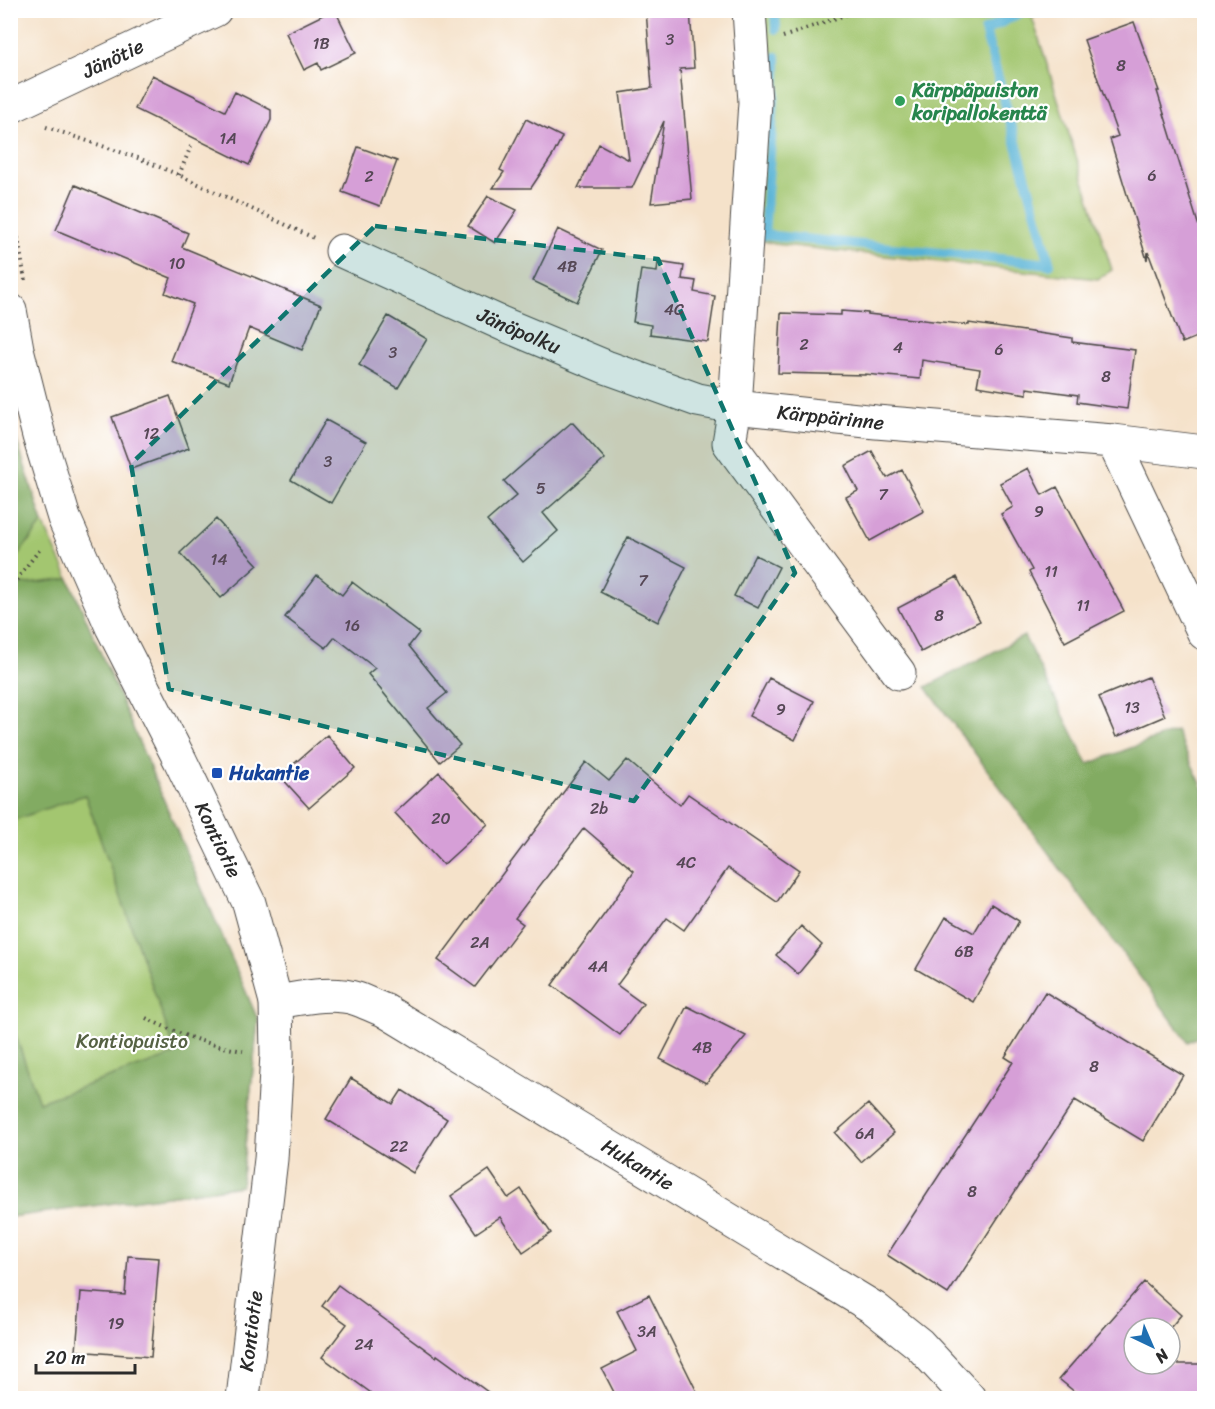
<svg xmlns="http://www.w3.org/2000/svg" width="1215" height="1409" font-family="Sriracha,sans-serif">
<rect width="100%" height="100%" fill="#fff"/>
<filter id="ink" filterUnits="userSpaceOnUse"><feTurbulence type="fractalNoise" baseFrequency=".0167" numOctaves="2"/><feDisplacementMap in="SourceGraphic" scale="12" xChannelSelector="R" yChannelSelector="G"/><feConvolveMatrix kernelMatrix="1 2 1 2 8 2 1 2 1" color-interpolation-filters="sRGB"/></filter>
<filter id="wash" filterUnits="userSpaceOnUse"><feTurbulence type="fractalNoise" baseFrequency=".008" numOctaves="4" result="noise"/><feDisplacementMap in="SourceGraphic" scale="24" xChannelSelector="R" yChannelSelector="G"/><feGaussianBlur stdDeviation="1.35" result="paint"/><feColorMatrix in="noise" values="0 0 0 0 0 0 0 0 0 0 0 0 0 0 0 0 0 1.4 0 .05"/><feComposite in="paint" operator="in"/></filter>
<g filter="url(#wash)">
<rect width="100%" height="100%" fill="#f5e2ca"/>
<path fill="#a3c670" stroke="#67784e" stroke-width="1.5" d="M764,11h290l-22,6 80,253 -14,9 -323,-35 -20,-5z
M10,420l33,103 26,56 189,441 -17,166 -230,31z"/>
<path fill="#82ab62" stroke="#566b46" stroke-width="1.5" d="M10,420l33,103 -32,41h-1z
M69,579l189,441 -17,166 -230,31v-195l28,80 137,-48 -91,-259 -74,26v-235z
M1024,636l64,128 88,-33 28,59v244l-16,8 -262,-355z"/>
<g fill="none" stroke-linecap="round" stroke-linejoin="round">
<path stroke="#57b2d5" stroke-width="10" d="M775,10l1,19
M776,57v16l-12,162 286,29 -65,-233 40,-21"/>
</g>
<g id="blocks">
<path fill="#d69fd7" d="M333,10h2l21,43 -35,17 -3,-7 -14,7 -18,-37z
M646,10h44l4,58 -14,1 12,130 -41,4 13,-82 -32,67h-54l21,-44 30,16 -9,-67 32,-5z
M1134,22l25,69h-2l47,152v91l-22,9 -34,-91 -1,8 -37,-121 8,-3 -34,-96z
M152,75l73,36 10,-19 36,18v10l-22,45 -114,-56z
M526,119l36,18 -9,18 -22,33h-38l11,-16 -4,-2z
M358,147l39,14 -17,45 -38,-14z
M75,185l113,48 -6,14 139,58 -19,45 -53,-22 -20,55 -58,-22 22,-57 -28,-11 6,-15 -115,-48z
M488,196l29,14 -22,33 -27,-17z
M558,229l44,21 -25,52 -44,-21z
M658,262l26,4 -2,13 14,2 -2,11 21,4 -7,46 -58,-8 1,-9 -18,-3 8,-52 16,2z
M841,311l27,2v1l101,11v-2l103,15v4l63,8 -8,59 -50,-7 1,-7 -51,-7v6l-50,-8 3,-17 -58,-9 -2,19 -55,-5v1l-87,-2 3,-60 60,2z
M388,316l39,23 -29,49 -39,-23z
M170,396l19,52 -58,21 -19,-52z
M326,420l40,22 -35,61 -40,-23z
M572,422l33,37 -62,54 15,18 -35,31 -36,-41 30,-26 -13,-14z
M872,451l15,27 15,-8 22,41 -54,30 -24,-44 12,-6 -13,-25z
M1028,468l14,27 15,-8 67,124 -59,31 -36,-70 3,-2 -31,-56 12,-7 -13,-24z
M216,519l42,46 -37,33 -41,-45z
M628,537l58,30 -28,55 -58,-30z
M755,555l24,12 -21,41 -24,-12z
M317,575l25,20 10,-13 67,51 -10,13 38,47 -19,15 32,37 -20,17 -72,-88 7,-6 -40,-31 -9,11 -41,-31z
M957,577l23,44 -59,31 -23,-44z
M1148,677l17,39 -49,21 -17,-40z
M769,678l45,23 -19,39 -46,-24z
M327,735l28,33 -46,40 -29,-32z
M627,760l53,45 8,-11 111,76 -22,32 -49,-34 -44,62 -17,-12 -50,67 26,19 -23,31 -68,-50 57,-77 25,-37 -50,-43 -69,90 8,6 -48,63 -37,-27 148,-198 23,19z
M439,772l49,52 -45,41 -48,-52z
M991,904l28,17 -46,81 -57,-33 30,-52 28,16z
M801,926l21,19 -24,29 -22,-19z
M1045,992l138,83 -40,66 -68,-41 -127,194 -61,-39 126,-193 -8,-5z
M687,1006l59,30 -40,47 -46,-24z
M351,1078l42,26 9,-14 45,29 -34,54 -87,-54z
M868,1104l26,29 -33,29 -26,-29z
M489,1170l19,28 13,-9 30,44 -28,19 -23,-35 -24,16 -25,-37z
M128,1256l31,2 -8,99 -75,-6 5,-59 44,3z
M1144,1282l37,33 -11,13h-36v36h70v34h-122l-23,-19z
M338,1285l98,72 1,-2 59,43h-118l-56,-41 25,-33 -25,-18z
M649,1295l51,103h-83l-15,-29 35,-18 -20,-40z"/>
</g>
</g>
<g filter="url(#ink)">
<use href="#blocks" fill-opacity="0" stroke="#494643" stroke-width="1.5"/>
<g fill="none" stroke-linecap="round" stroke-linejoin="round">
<g stroke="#494643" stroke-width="35">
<g id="minor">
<path d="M749,10l6,92 -20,305 -6,36 170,230"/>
<path id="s1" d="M10,107l205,-97"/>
<path id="s2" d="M342,251l161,73 103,43 92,33 37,7 141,15 237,19 91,11"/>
<path id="s3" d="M10,310l7,39 22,87 25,82 48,109 68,133 69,143 27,99 1,52 -6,105 -28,239"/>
<path d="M1113,441l91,192"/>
<path id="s4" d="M276,1002c26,-4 56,-11 81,-3 9,3 18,8 27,11l490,298 45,36 50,54"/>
</g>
</g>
<path stroke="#494643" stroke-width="4" stroke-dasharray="1.5 4.5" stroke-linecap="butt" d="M783,37l76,-27
M46,127l92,31 41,17 135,63
M179,175l12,-29
M10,190l15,90
M10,590l12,-18 19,-24
M146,1018c32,16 62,27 97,33"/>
<use href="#minor" stroke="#fff" stroke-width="33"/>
</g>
</g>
<path fill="#0f766e" fill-opacity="0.2" stroke="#0f766e" stroke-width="4.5" stroke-dasharray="12 8" stroke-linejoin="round" d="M375,226l283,33 137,314 -161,228 -465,-112 -38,-225z"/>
<circle fill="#2e9e5b" stroke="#fff" stroke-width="2" cx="900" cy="101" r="6"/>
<rect fill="#1a4fb4" stroke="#fff" stroke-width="2" x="211" y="767" width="12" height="12" rx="3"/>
<g text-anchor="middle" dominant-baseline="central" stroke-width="4.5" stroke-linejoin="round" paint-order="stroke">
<g font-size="16" fill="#564856">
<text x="670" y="39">3</text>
<text x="321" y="43">1B</text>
<text x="1121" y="65">8</text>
<text x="228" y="138">1A</text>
<text x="1152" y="175">6</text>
<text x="369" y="176">2</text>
<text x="177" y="263">10</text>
<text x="567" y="266">4B</text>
<text x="674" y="309">4C</text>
<text x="804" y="344">2</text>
<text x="898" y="347">4</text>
<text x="999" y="349">6</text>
<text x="393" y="352">3</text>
<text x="1106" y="376">8</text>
<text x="151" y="433">12</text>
<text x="328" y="461">3</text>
<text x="541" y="488">5</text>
<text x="883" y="494">7</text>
<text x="1039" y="511">9</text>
<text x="219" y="559">14</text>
<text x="1051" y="571">11</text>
<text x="643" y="580">7</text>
<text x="1083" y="605">11</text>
<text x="939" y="615">8</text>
<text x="352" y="625">16</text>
<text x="1132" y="707">13</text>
<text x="781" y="709">9</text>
<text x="599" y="808">2b</text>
<text x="441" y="818">20</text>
<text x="686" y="862">4C</text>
<text x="480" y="942">2A</text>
<text x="964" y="951">6B</text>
<text x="598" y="966">4A</text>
<text x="702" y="1047">4B</text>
<text x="1094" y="1066">8</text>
<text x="865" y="1133">6A</text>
<text x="399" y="1146">22</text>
<text x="972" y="1191">8</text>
<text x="116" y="1323">19</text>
<text x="647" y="1331">3A</text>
<text x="364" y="1344">24</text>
</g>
<g font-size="20" fill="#2b2b2b" stroke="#fff">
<text stroke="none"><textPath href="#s1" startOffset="114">Jänötie</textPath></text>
<text stroke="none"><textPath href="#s2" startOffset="194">Jänöpolku</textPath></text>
<text stroke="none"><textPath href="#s2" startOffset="520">Kärppärinne</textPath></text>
<text stroke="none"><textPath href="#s3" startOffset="572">Kontiotie</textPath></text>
<text stroke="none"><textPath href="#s4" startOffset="408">Hukantie</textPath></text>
<text transform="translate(251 1331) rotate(-83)">Kontiotie</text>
</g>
<g font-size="20" font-weight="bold" fill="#27864d" stroke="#fff" text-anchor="start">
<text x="912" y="90">Kärppäpuiston<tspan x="912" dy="23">koripallokenttä</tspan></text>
</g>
<g font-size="20" font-weight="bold" fill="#164399" stroke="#fff" text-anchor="start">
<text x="229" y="773">Hukantie</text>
</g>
<g font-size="20" fill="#556143" stroke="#fff">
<text x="132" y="1041">Kontiopuisto</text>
</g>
</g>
<rect width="1215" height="1409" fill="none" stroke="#fff" stroke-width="36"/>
<g transform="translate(1152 1346) rotate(136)"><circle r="28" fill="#ffffff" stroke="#aaaaaa" stroke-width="1.5"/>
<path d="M0-4.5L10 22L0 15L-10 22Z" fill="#1f6fb2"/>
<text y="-9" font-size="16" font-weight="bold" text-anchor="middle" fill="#2b2b2b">N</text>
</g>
<path d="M36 1364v9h99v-9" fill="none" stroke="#2b2b2b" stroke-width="3"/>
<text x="45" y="1364" font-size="18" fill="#2b2b2b" stroke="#ffffff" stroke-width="4.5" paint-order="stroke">20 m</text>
</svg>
